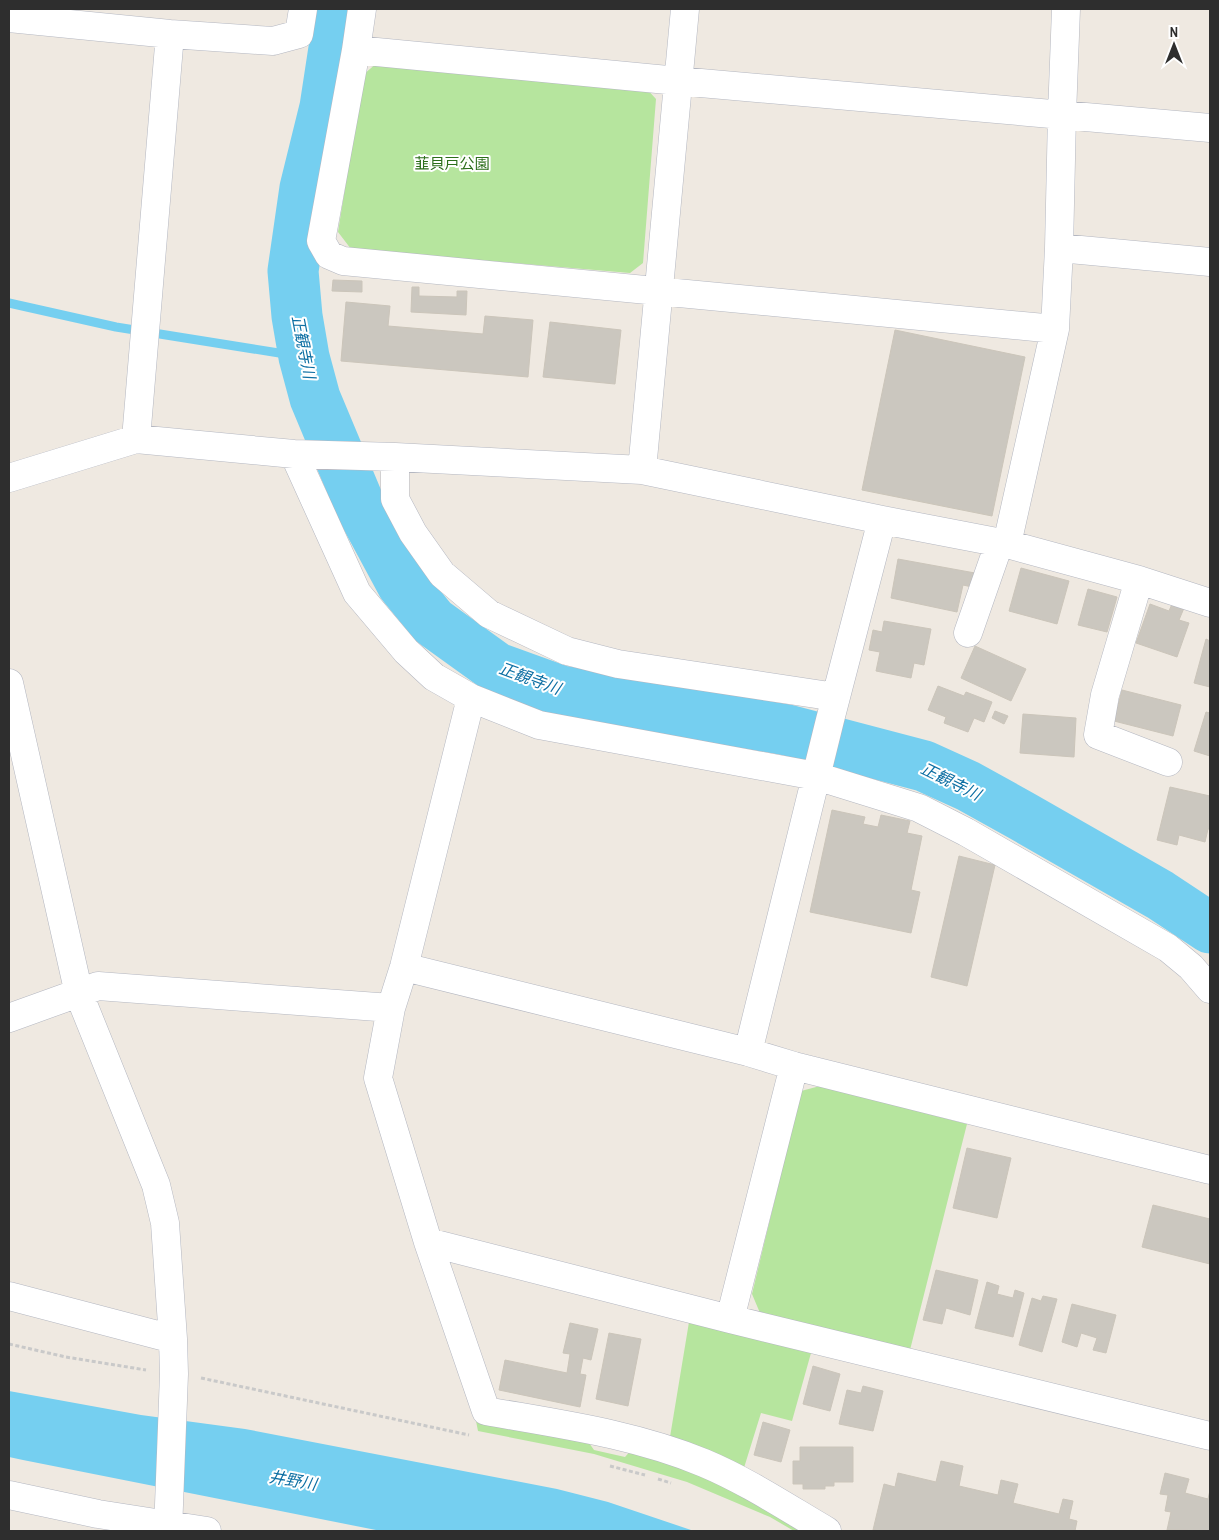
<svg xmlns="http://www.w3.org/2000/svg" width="1219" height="1540" font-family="'Archivo Narrow','Noto Sans JP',sans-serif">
<rect width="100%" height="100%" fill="#efe9e1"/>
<path fill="#b6e59e" d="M378,62l267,25 11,12 -13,164 -13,10 -279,-24 -13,-17 25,-157z
M820,1086l147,38 -57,226 -150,-37 -8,-19 49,-203z
M689,1322l122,31 -19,68 -31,-8 -18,58 -74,-28z
M475,1416l112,24 7,10 31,7 9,-10 44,15 133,69h-17l-24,-14 -83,-35 -93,-28 -116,-23z"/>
<path fill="#75cff0" d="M9,1391l132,24 104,14 312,60 51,13 86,29h-313l-358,-71 -14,-3z"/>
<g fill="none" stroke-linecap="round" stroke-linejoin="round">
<path stroke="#75cff0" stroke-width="9" d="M9,303l107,24 188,30"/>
<path stroke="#75cff0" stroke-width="51" d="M340,9l-15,98 -20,81 -12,83 4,45 7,41 11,41 46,110 41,76 31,38 64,46 64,23 226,39 137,36 44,20 54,30 138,79 50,33"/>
</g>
<path fill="#cbc7bf" stroke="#cbc5ba" d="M333,280l29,1v11l-30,-1z
M412,287h7v9l38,1v-6h10l-1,24 -55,-3z
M346,302l44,4 -2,20 95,8 2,-18 48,4 -5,57 -187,-16z
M550,322l71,8 -6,54 -72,-7z
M895,330l130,27 -33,159 -130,-26z
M898,559l77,14 -3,14 -9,-2 -6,27 -66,-14z
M1021,568l48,13 -12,43 -48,-13z
M1088,589l29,8 -10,35 -29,-7z
M1150,604l19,7 3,-7 12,4 -5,12 10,3 -12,34 -41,-14z
M884,621l47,8 -7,36 -10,-2 -3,15 -35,-7 4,-19 -11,-2 4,-20 9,2z
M1206,639l4,2v46l-16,-4z
M975,646l51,23 -15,32 -50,-23z
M938,686l26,10 2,-4 26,10 -8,20 -10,-4 -6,14 -24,-9 2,-6 -18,-7z
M1122,690l59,15 -8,31 -59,-15z
M995,711l13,5 -4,8 -12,-6z
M1206,712l4,1v43l-16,-5z
M1023,714l53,4 -2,39 -54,-4z
M1170,787l40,9v33h-2l-3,13 -26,-7 -2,10 -20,-5z
M832,810l33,7 -2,7 15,3 3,-12 29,6 -3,12 15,3 -11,54 9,2 -9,41 -101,-21z
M959,856l36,9 -28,121 -36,-9z
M967,1148l44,10 -14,60 -44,-10z
M1153,1205l57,14v45l-68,-17z
M936,1270l42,10 -8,35 -24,-7 -4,16 -19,-4z
M987,1282l12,4 -2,8 16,4 2,-8 9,3 -11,44 -38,-9z
M1043,1296l14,3 -15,53 -23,-7 13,-47 9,3z
M1072,1304l44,11 -10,38 -13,-3 4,-12 -16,-5 -4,14 -15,-5z
M570,1323l28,6 -7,31 -8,-2 -3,16 6,1 -6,32 -81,-17 6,-30 62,13 3,-19 -7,-1z
M609,1333l32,6 -13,67 -32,-7z
M813,1366l27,8 -10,37 -27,-7z
M863,1386l20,5 -10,40 -34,-7 8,-34 14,3z
M763,1422l27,8 -9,32 -27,-7z
M800,1447h53v35h-19v4h-9v3h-22v-5h-10v-23h7z
M941,1461l22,5 -4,20 39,9 3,-15 17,4 -5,19 46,11 4,-15 10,2 -4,18 8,2 -2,10h-196l-6,-1 11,-46 11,3 3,-14 38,9z
M1165,1473l24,6 -4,14 23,6 2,-9v41l-43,-1 4,-18 -6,-1 3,-16 -8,-1z"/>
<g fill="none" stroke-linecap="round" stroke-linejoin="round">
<g stroke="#b4b7c1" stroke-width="29">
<path id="minor" d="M362,9l-6,41 -35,191 8,14 14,6 712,68
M9,18l161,16 103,7 26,-7 4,-25
M356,50l322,31 532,47
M1059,248l151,14
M136,439l34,-405
M294,454l63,139 49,58 28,26 37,21 68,27 277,51 103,32 47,24 202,116 23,19 19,22
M395,457v42l18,34 29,41 47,40 78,37 51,13 218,33
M642,470l43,-461
M9,478l127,-39 158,15 101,3 247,13 240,50 125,24 132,36 71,23
M1007,544l48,-215 4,-81 3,-133 4,-106
M1139,580l-34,115 -7,40 70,27
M968,633l31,-89
M9,683l70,311 77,191 9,38 8,116 1,35 -6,157
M471,698l-67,269 -13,41 -13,70 50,164 58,169c73,13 149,23 218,52 43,18 82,44 123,68
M404,967l344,85 46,14 416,104
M9,1018l89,-32 293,22
M748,1052l82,-332 52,-200
M428,1242l302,77 480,117
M9,1296l164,43
M730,1319l64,-253
M9,1495l89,19 109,17"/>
</g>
<path stroke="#c9c9c9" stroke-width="3" stroke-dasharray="4 2.5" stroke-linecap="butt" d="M9,1344l57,13 80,13
M201,1378l268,57
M610,1466l35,9
M658,1479l13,4"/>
<use href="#minor" stroke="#fff" stroke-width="28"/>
</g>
<g text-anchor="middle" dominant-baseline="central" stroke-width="4" stroke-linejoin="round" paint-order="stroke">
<g font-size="15" fill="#2c6e1b" stroke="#fff">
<text x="452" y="163">韮貝戸公園</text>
</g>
<g font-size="16" font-style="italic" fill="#0d6fa3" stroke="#fff">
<text transform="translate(304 347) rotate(79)">正観寺川</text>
<text transform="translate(530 678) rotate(20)">正観寺川</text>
<text transform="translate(951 781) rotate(26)">正観寺川</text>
<text transform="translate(293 1480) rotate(10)">井野川</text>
</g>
</g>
<rect width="1219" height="1540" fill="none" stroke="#2e2e2e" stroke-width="20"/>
<g transform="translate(1174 45)" stroke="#ffffff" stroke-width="4" paint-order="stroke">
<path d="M0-4L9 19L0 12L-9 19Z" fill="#2e2e2e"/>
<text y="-8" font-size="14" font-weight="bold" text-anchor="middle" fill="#2e2e2e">N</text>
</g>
</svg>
